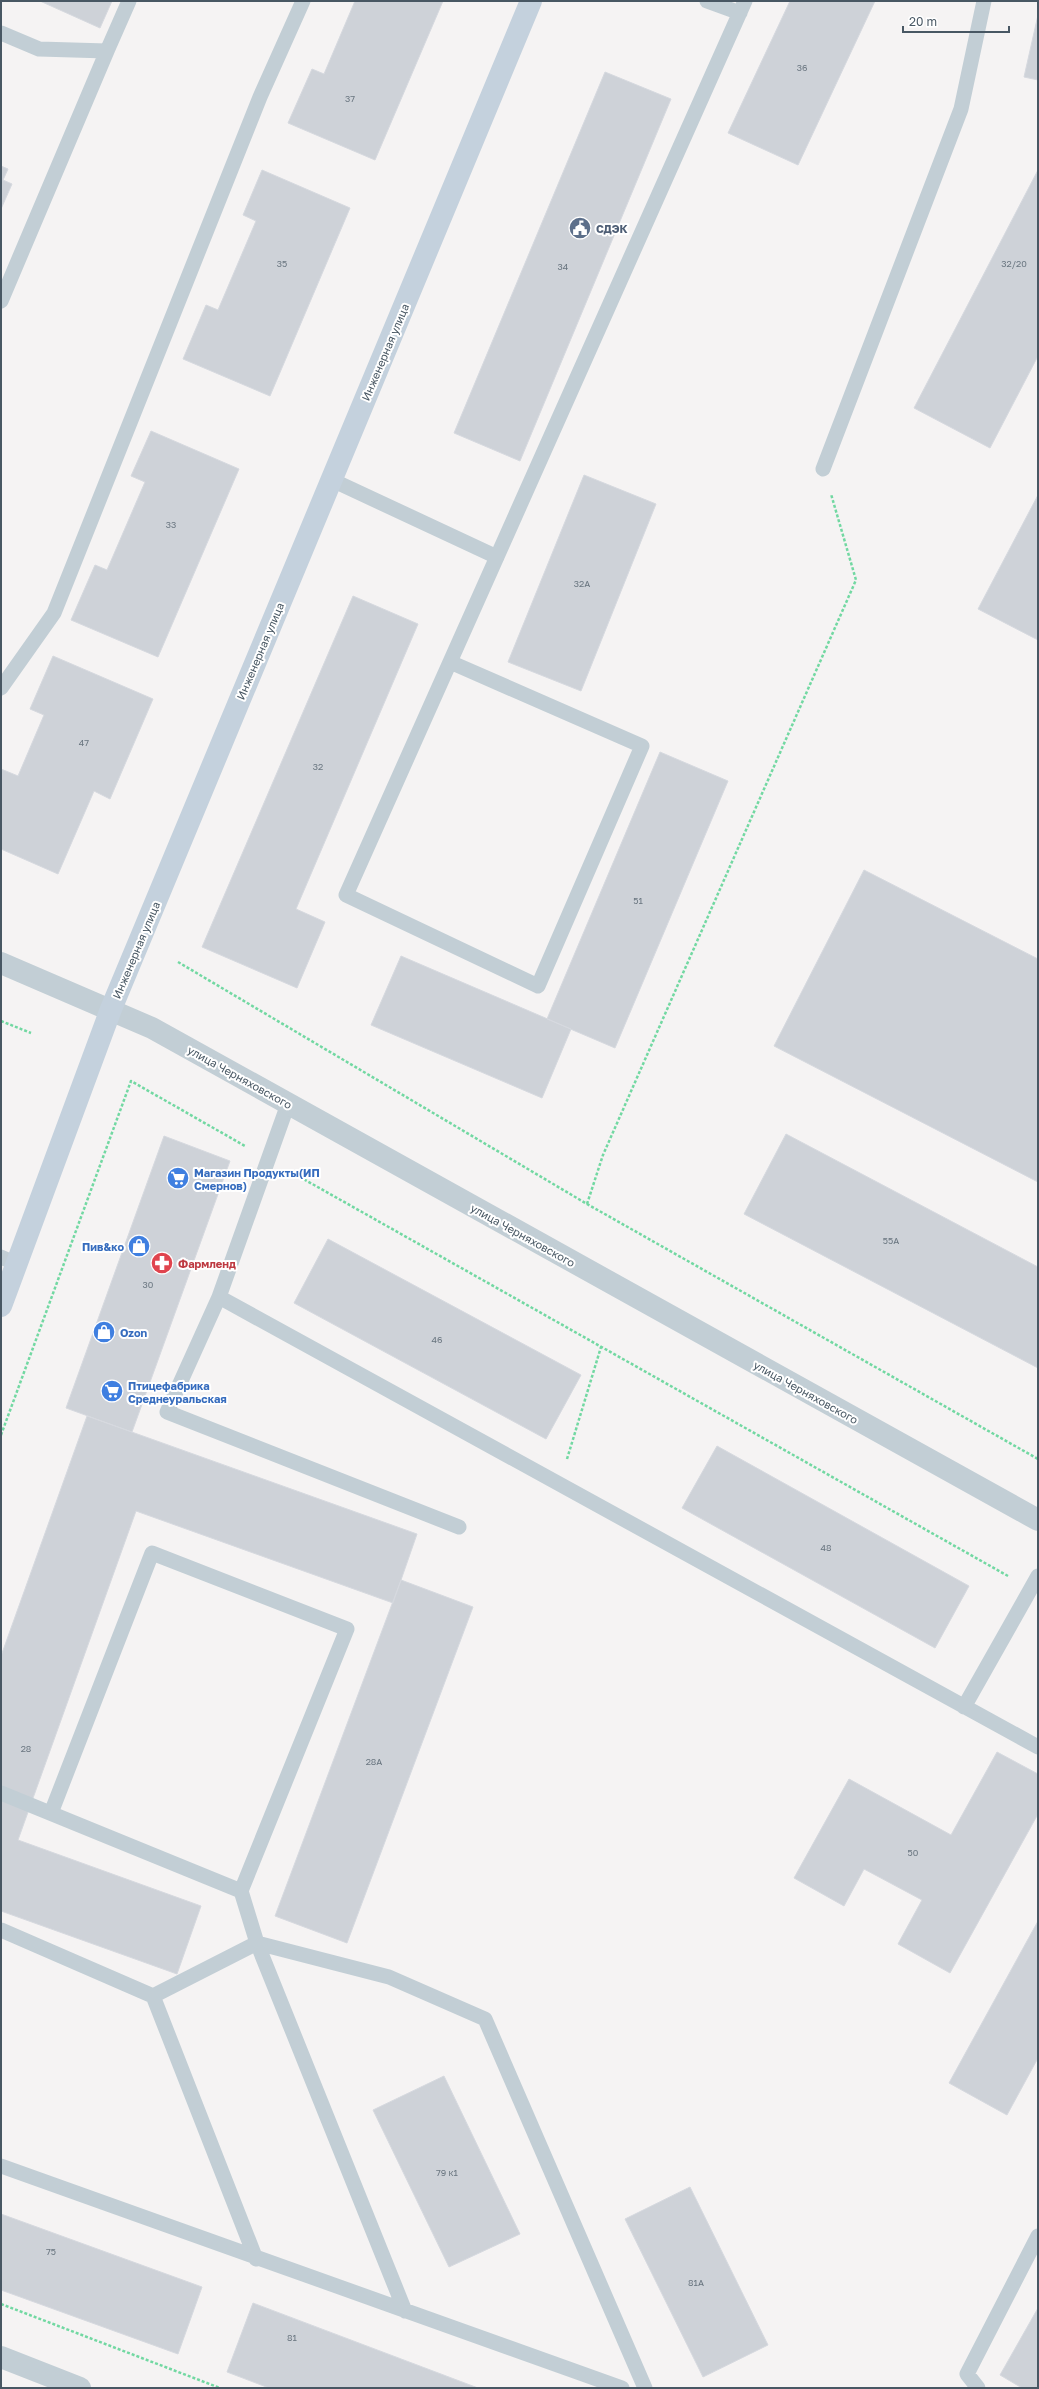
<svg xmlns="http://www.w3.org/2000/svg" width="1039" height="2389" font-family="'Golos Text',sans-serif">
<rect width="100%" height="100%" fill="#f5f3f3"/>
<path fill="#ced2d8" stroke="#d6d9df" d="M40,1h72l-12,27z
M355,1h88l-68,159 -87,-37 24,-54 12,5z
M790,1h85l-77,164 -70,-32z
M1038,15v65l-14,-3z
M605,72l66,27 -151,362 -66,-28z
M1,166l7,3 -5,11 9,4 -11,25z
M262,170l88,38 -80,188 -87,-37 23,-54 12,5 38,-89 -13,-6z
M1038,170v186l-48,92 -76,-40z
M151,431l88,38 -81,188 -87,-37 24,-55 12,5 38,-88 -14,-6z
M584,475l72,29 -75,187 -73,-29z
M1038,495v145l-60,-31z
M353,596l65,28 -122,285 29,13 -28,66 -95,-41z
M53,656l100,43 -43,100 -16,-8 -36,83 -57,-25v-80l17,7 26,-61 -14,-6z
M660,752l68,29 -113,267 -68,-29z
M864,870l174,89v223l-264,-136z
M401,956l170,73 -29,69 -171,-73z
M786,1134l252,133v101l-294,-154z
M164,1136l66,25 -98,271 -66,-24z
M328,1239l253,136 -35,64 -252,-136z
M87,1416l330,118 -24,69 -257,-92 -118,329 183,66 -24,68 -176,-63v-255z
M717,1446l252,140 -34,62 -253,-140z
M401,1580l72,27 -126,336 -72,-27z
M997,1752l41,22v40l-88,159 -52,-29 24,-44 -58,-31 -20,37 -50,-28 55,-99 102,56z
M1038,1921v137l-31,57 -58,-32z
M444,2076l76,158 -71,33 -76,-157z
M690,2187l78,158 -65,32 -78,-158z
M1,2214l201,73 -24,67 -177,-64z
M253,2303l225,85h-209l-42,-16z
M1038,2308v80h-16l-22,-13z"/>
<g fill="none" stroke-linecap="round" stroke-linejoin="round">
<path stroke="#72d8a2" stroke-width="2.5" stroke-dasharray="3 2" stroke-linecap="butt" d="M178,962l409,242 451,255
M1,1021l30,12
M291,1172l717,404
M587,1204l16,-49 253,-575 -25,-86
M1,1435l130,-354 114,65
M567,1459l34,-112
M1,2304l219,84"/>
<path stroke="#c2ced5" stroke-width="15" d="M707,1l33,12
M1,33l38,16 68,2 22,-50
M1,301l106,-250
M823,469l138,-360 23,-108
M332,480l165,77
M450,662l192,84 -104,240 -192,-91c133,-298 266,-596 399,-894
M1,688l53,-75 206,-516 43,-96
M288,1104l-69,193 819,450
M1,1257l16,7
M219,1297l-52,115 292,115
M964,1707l74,-131
M1,1793l240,98 106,-262 -195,-76 -101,260
M241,1891l16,52 132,34 96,42 160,369
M1,1930l152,66 103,263
M153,1996l104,-53 148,368
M1,2166l621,222
M978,2388l-11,-14 71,-138"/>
<path stroke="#c2ced5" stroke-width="22" d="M1,963l151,65 886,492
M1,2357l79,31"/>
<path stroke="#c4d1dd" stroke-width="22" d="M1,1306l110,-297 420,-1008"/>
</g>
<defs>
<g id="civic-disc" transform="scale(1.15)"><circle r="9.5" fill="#5c6f8a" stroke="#fff"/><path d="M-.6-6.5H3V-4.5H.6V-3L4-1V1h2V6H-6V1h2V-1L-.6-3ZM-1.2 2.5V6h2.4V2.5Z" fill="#fff"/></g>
<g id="supermarket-disc" transform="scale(1.15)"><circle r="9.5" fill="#3f7fe0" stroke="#fff"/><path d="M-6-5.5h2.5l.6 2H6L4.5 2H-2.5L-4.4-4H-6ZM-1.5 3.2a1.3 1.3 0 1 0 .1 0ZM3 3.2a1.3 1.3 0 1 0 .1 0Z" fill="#fff"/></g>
<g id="shop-disc" transform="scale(1.15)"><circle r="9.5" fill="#3f7fe0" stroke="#fff"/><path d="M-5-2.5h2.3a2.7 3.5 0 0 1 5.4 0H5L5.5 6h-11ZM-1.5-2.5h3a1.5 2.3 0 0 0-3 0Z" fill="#fff"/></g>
<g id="pharmacy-disc" transform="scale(1.15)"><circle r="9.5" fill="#e0444e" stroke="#fff"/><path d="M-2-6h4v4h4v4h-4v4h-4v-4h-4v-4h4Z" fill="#fff"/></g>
</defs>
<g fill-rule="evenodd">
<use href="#civic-disc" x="580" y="228"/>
<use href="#supermarket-disc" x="178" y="1178"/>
<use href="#shop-disc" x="139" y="1246"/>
<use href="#pharmacy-disc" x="162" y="1263"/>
<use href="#shop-disc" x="104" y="1332"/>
<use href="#supermarket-disc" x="112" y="1391"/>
</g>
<g text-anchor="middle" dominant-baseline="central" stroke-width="4" stroke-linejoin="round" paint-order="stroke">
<g font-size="9" fill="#6a7680">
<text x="802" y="67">36</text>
<text x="350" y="98">37</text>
<text x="282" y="263">35</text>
<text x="1014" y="263">32/20</text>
<text x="563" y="266">34</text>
<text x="171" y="524">33</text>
<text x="582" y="583">32А</text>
<text x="84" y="742">47</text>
<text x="318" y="766">32</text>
<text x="638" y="900">51</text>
<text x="891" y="1240">55А</text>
<text x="148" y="1284">30</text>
<text x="437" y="1339">46</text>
<text x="826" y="1547">48</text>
<text x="26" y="1748">28</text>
<text x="374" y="1761">28А</text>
<text x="913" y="1852">50</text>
<text x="447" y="2172">79 к1</text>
<text x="51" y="2251">75</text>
<text x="696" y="2282">81А</text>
<text x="292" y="2337">81</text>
</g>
<g font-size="11" font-weight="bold" fill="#4e5e75" stroke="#fff" text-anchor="start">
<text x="596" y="228">СДЭК</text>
</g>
<g font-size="11" fill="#485763" stroke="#fff">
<text transform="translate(385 352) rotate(-67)">Инженерная улица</text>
<text transform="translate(260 651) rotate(-67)">Инженерная улица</text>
<text transform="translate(136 950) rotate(-67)">Инженерная улица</text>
<text transform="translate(240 1077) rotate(29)">улица Черняховского</text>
<text transform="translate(523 1235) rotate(29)">улица Черняховского</text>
<text transform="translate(806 1392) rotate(29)">улица Черняховского</text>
</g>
<g font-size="11" font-weight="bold" fill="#366cbe" stroke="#fff" text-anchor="start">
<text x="194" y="1172">Магазин Продукты(ИП<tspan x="194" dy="13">Смернов)</tspan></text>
<text x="124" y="1246" text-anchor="end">Пив&amp;ко</text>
<text x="120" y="1332">Ozon</text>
<text x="128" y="1385">Птицефабрика<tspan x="128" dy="13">Среднеуральская</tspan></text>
</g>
<g font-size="11" font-weight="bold" fill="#be3a42" stroke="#fff" text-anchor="start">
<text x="178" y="1263">Фармленд</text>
</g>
</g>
<rect width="1039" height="2389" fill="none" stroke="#485763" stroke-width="4"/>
<path d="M903 26v6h106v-6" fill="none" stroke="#485763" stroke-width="2"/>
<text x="909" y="26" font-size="12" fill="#485763" stroke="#ffffff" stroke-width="3" paint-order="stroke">20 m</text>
</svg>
